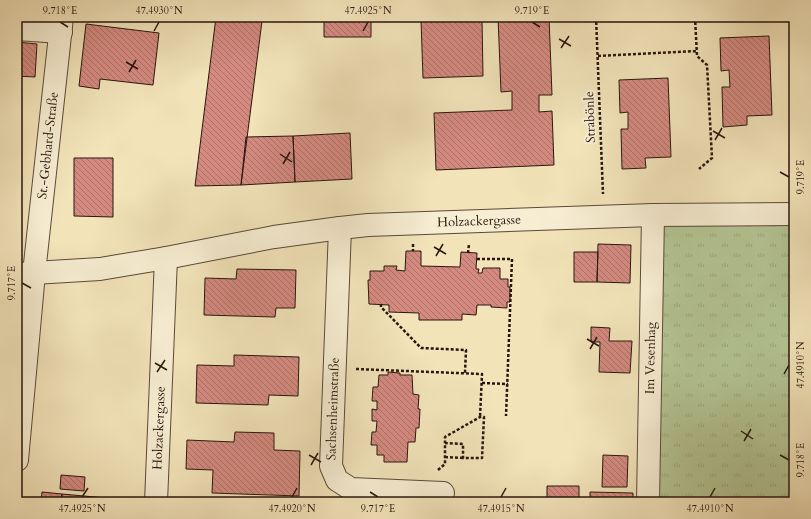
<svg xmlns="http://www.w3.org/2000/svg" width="811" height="519" font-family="Cardo,serif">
<defs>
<pattern id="grass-tufts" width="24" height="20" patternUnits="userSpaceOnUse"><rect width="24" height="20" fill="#b4c594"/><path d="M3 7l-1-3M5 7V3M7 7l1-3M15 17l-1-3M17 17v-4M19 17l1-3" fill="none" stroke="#9ba87e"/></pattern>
<pattern id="building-back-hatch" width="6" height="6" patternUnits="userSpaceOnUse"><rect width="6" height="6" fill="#d48a80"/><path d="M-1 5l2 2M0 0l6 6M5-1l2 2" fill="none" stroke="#ac7067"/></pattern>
</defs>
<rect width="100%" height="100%" fill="#f2e3b9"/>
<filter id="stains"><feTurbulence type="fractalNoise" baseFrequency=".005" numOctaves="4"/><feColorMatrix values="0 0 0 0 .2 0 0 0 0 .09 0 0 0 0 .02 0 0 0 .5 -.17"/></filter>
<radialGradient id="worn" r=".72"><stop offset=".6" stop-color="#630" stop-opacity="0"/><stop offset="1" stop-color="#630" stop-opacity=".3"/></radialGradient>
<path fill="url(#grass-tufts)" stroke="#6e6e51" d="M661,224h133v278h-139z"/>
<path fill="url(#building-back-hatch)" stroke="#28160e" d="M216,17l46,4 -21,164 -46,1z
M324,17h47v20h-47z
M498,17h51l3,78h-13v17l13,-1 2,54 -118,5 -2,-57 78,-3v-19l-11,1z
M482,18l1,58 -60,2 -2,-58z
M86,24l73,9 -6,52 -53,-6 -1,10 -20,-3z
M769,36l3,79 -25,1v9l-24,2 -1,-40h8l-1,-17 -8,1 -1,-33z
M17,42l20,2 -2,33 -18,-1z
M668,78l3,79 -26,1 1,10 -24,1 -1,-40h7v-17l-8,1 -1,-33z
M17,108l4,1 -3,40h-1z
M350,133l2,46 -57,3 -2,-46z
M293,136l2,46 -54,3 5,-48z
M74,158h39v59l-39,-1z
M598,244l33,1 -1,38 -33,-1z
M406,251h15v15l39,1 1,-15 16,1 -1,16h3l-1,4h4l1,-5h17v11h8v8h2v15h-3v6l-16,-1v-2h-14l-1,10 -14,-1v6h-43v-7l-30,-1v-7l-20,-1 -1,-24h2v-9h14v-5h13l-1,4 9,1z
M574,252h24l-1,30h-23z
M237,269l59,1 -1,38h-19l-1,9 -71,-2 1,-37 31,1z
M591,327l19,1 -1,13h23l-2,32 -31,-1 1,-30h-9z
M234,355l65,2 -1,39 -29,-1 -1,10 -72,-2 1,-38 37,1z
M388,372l12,1v2h12l1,19 6,1 -1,14h2l-1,19h-3l-1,14h-7l-1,20h-23v-7h-7v-10h-6l1,-13h4l1,-11h-5v-12l5,1v-9h-5l1,-14h5l1,-12h9z
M235,432l39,1v17l26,1 -1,45 -87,-3 1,-23 -27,-1 1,-29 47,2z
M603,455l25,1 -1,31h-25z
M61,475l24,2 -1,14 -24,-2z
M547,486h32v16h-32z
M42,492l20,2 -1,8h-20z
M590,492l43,1v9h-43z
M62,494l44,4v4h-45z"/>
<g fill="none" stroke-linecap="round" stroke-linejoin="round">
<g stroke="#5a4939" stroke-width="24">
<g id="minor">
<path d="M17,29l44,3"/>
<path d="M340,228l-9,238 6,14 14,9 92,4"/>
<path id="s1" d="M17,274l83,-5 66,-11 108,-21 66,-9 28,-3 285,-10 141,-1"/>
<path id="s2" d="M17,460l17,-187 28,-256"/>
<path id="s3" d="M156,502l10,-244"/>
<path id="s4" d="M648,502l5,-287"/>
</g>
</g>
<path stroke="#28160e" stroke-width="2.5" stroke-dasharray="3 2" stroke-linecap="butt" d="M596,17l7,177
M695,17l2,39 10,9 5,93 -13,11
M598,56l99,-5
M413,244v7
M468,253l1,-9
M477,259h35l-6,157
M381,304v3l40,41 45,2 -1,23
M356,369l126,5 -2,43
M482,383l26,1
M445,457l18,1
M438,470l7,-6v-21l18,1v14h19l2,-41h-4l-35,20v6"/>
<use href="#minor" stroke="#f7edd2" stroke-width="22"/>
</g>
<path fill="none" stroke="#28160e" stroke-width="1.5" d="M60,22l8,5M532,22l8,5M154,31l5,-9M363,31l5,-9M559,39l12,7M561,48l8,-12M126,62l12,7M129,72l7,-12M713,131l12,7M715,140l7,-12M280,154l12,8M283,164l7,-12M780,172l9,5M434,247l12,7M436,256l7,-12M22,283l9,5M587,339l12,7M590,349l7,-12M155,363l12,7M157,372l8,-12M784,374l5,-9M741,431l12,8M744,441l7,-12M309,455l12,7M780,455l9,5M311,465l7,-12M370,492l8,5M82,497l6,-9M292,497l5,-9M501,497l5,-9M710,497l5,-9"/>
<g text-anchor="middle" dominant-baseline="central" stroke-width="4" stroke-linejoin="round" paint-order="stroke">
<g font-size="13" fill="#28160e" stroke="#f7edd2">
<text transform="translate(590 117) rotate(-92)">Strabönle</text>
<text stroke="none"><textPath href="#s2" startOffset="316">St.-Gebhard-Straße</textPath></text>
<text stroke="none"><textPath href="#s1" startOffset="466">Holzackergasse</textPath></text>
<text stroke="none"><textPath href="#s4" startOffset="144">Im Vesenhag</textPath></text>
<text transform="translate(333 409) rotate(-88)">Sachsenheimstraße</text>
<text stroke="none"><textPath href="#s3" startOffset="74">Holzackergasse</textPath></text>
</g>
</g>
<rect width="811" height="519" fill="none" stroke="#f2e3b9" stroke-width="44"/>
<rect x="22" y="22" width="767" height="475" fill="none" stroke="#28160e" stroke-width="1.5"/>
<g font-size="10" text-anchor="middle" fill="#28160e">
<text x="60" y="14">9.718°E</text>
<text x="159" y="14">47.4930°N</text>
<text x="368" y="14">47.4925°N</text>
<text x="532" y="14">9.719°E</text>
<text transform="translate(800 177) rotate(-90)" y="4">9.719°E</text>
<text transform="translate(11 283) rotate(-90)" y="4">9.717°E</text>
<text transform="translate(800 365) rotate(-90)" y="4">47.4910°N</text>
<text transform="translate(800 460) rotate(-90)" y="4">9.718°E</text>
<text x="82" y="512">47.4925°N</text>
<text x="292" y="512">47.4920°N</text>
<text x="378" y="512">9.717°E</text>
<text x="501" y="512">47.4915°N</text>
<text x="710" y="512">47.4910°N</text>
</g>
<rect width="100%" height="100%" filter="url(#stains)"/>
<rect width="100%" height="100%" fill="url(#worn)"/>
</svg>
